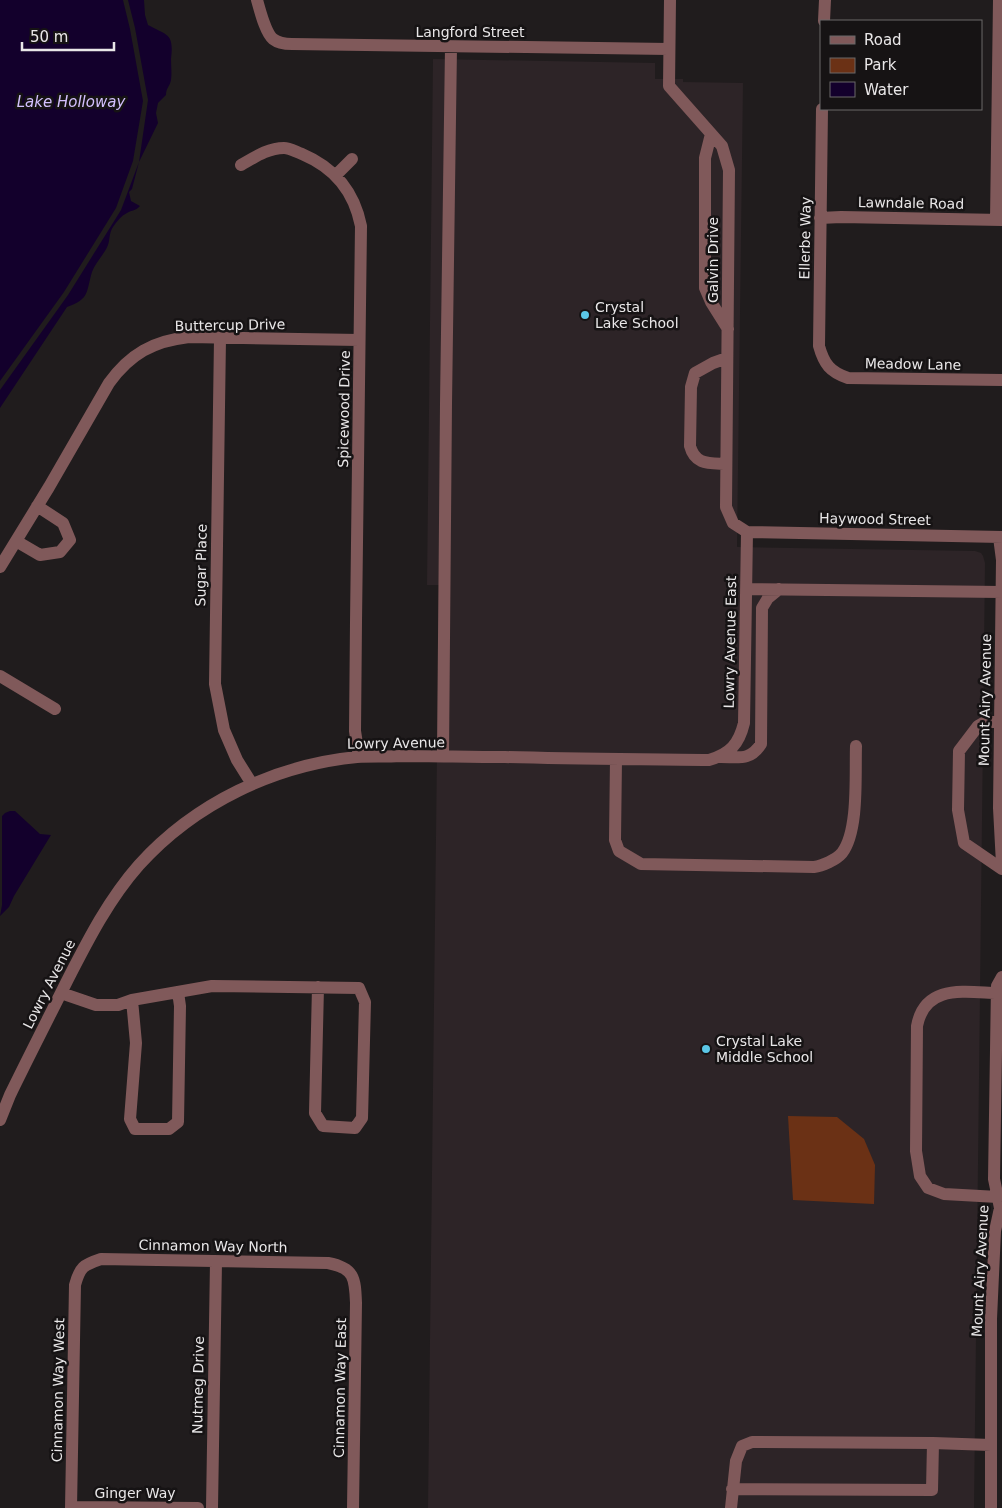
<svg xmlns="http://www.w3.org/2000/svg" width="1002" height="1508" font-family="'DejaVu Sans',sans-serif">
<rect width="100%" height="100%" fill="#201c1d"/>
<path fill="#2d2427" d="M433,59l222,4v16h28v3l60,1 -6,464 238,4 6,2 2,3 2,7 -11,945h-546l11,-923h-12z"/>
<path fill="#6b3115" d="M788,1116l49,1 27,22 11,26 -1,39 -81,-4z"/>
<path fill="#13002c" d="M0,0h123l7,29 13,72 -10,60 -17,47 -52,84 -64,89z
M128,0h16l1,15 3,10c20,11 26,8 23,34 0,7 1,14 0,21 -1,6 -5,8 -5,15l-8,8 -2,10 2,10 -19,39 -7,27 -3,3 2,9 9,5c-4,5 -8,4 -13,7 -6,3 -10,8 -14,14 -4,6 -3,12 -5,18 -4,10 -13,18 -16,27 -6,20 -2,27 -25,35l-67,101v-18l68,-95 53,-85 18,-48 9,-62 -13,-72z
M10,811h5l25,23 11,1 -37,61 -5,11 -9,9 2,-11v-89l3,-3z"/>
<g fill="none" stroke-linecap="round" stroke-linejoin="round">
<path stroke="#80595a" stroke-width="12" d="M257,0c3,10 8,32 16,39 5,4 13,5 19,5l377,5
M670,0l-1,86 53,60 7,24 -3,337 7,16 14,9
M824,21l1,-21
M822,109l-3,237c5,18 11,26 29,32l154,2
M711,134l-6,24v130l6,14 17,27
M241,165c14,-8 27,-17 43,-17 6,0 12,4 18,6 33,14 52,37 59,72l-5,396 -1,109 4,26
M336,175l16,-16
M820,218l21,-1 161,3
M996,220l3,-220
M220,338l-5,346 9,46 13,30 15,24
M726,464c-17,-1 -31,1 -36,-18l1,-59 4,-14 18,-10 14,-5
M747,532l255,5
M999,537l3,23 -3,248 3,56
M16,541l24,14 20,-3 10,-12 -7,-17 -26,-17
M0,567l49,-80 60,-104c21,-29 44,-42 80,-46l170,3
M746,589l255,3
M0,676l55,33
M1000,722h-15l-7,4 -19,25 -1,59 6,33 38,26
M443,756l3,-352 5,-357
M721,757c18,0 29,4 40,-13l1,-136 6,-10 11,-9
M616,759l-1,81 4,11 22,13 173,3c8,-1 22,-7 28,-14 17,-22 13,-78 14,-107
M61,993l35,12h22l14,-5 80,-14 147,2 6,14 -3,116 -7,10 -32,-2 -8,-13 3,-126
M997,993c-33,-1 -72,-9 -80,33l-1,125 4,25 8,12 16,6 54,3
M132,1000l4,43 -6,76 5,10h34l9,-7 2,-116 -2,-14
M0,1120l10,-25c19,-39 39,-78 58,-116 21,-41 41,-80 71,-114 56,-62 136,-100 218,-108 14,-1 29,0 43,-1 35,0 70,1 105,1 68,2 136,2 204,3 21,-6 30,-16 35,-37l3,-191
M732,1489l200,1 1,-47 58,2
M71,1507l127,1
M71,1508l4,-223c5,-18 8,-20 26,-26l227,4c27,5 27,16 28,40l-3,205
M212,1508l4,-246
M731,1508l5,-47 6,-15 10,-4 181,1
M991,1508v-189l4,-88 5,-23 -6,-29 3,-193 5,-9"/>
</g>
<g fill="#5bc7e7" stroke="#161314" stroke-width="2">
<circle cx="585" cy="315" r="5"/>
<circle cx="706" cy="1049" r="5"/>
</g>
<g text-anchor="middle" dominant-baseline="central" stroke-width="5" stroke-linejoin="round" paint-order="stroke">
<g font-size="14" fill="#e9e7e8" stroke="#161314">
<text x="470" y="32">Langford Street</text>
<text transform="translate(911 203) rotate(1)">Lawndale Road</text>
<text transform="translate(805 238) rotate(-89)">Ellerbe Way</text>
<text transform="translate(713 260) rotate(-90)">Galvin Drive</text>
<text transform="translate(230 325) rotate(-1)">Buttercup Drive</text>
<text transform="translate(913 364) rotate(1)">Meadow Lane</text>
<text transform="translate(344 409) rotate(-89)">Spicewood Drive</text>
<text transform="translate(875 519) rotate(1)">Haywood Street</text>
<text transform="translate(201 565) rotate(-89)">Sugar Place</text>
<text transform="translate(730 642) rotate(-89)">Lowry Avenue East</text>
<text transform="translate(985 700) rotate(-89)">Mount Airy Avenue</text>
<text transform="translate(396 743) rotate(-1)">Lowry Avenue</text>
<text transform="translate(49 984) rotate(-63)">Lowry Avenue</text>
<text transform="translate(213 1246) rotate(1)">Cinnamon Way North</text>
<text transform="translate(980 1271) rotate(-87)">Mount Airy Avenue</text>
<text transform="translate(198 1385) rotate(-89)">Nutmeg Drive</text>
<text transform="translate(340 1388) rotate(-89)">Cinnamon Way East</text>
<text transform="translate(58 1390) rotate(-89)">Cinnamon Way West</text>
<text x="135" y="1493">Ginger Way</text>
</g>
<g font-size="14" fill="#e9e7e8" stroke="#161314" text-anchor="start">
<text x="595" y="307">Crystal<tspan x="595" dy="16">Lake School</tspan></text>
<text x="716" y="1041">Crystal Lake<tspan x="716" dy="16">Middle School</tspan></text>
</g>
<g font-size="15" font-style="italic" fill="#d3c0fd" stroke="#161314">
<text x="71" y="102">Lake Holloway</text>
</g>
</g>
<rect x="820" y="20" width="162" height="90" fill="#161314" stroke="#6a6869"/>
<rect x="830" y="36" width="25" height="8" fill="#80595a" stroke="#6a6869"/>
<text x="864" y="45" font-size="15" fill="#e9e7e8">Road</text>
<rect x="830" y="58" width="25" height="15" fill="#6b3115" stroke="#6a6869"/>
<text x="864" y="70" font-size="15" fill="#e9e7e8">Park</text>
<rect x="830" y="82" width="25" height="15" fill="#13002c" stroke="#6a6869"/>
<text x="864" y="95" font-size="15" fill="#e9e7e8">Water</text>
<path d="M22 42v8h92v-8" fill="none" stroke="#e9e7e8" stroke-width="2.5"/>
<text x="30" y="42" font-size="15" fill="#e9e7e8" stroke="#161314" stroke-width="4" paint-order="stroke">50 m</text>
</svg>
